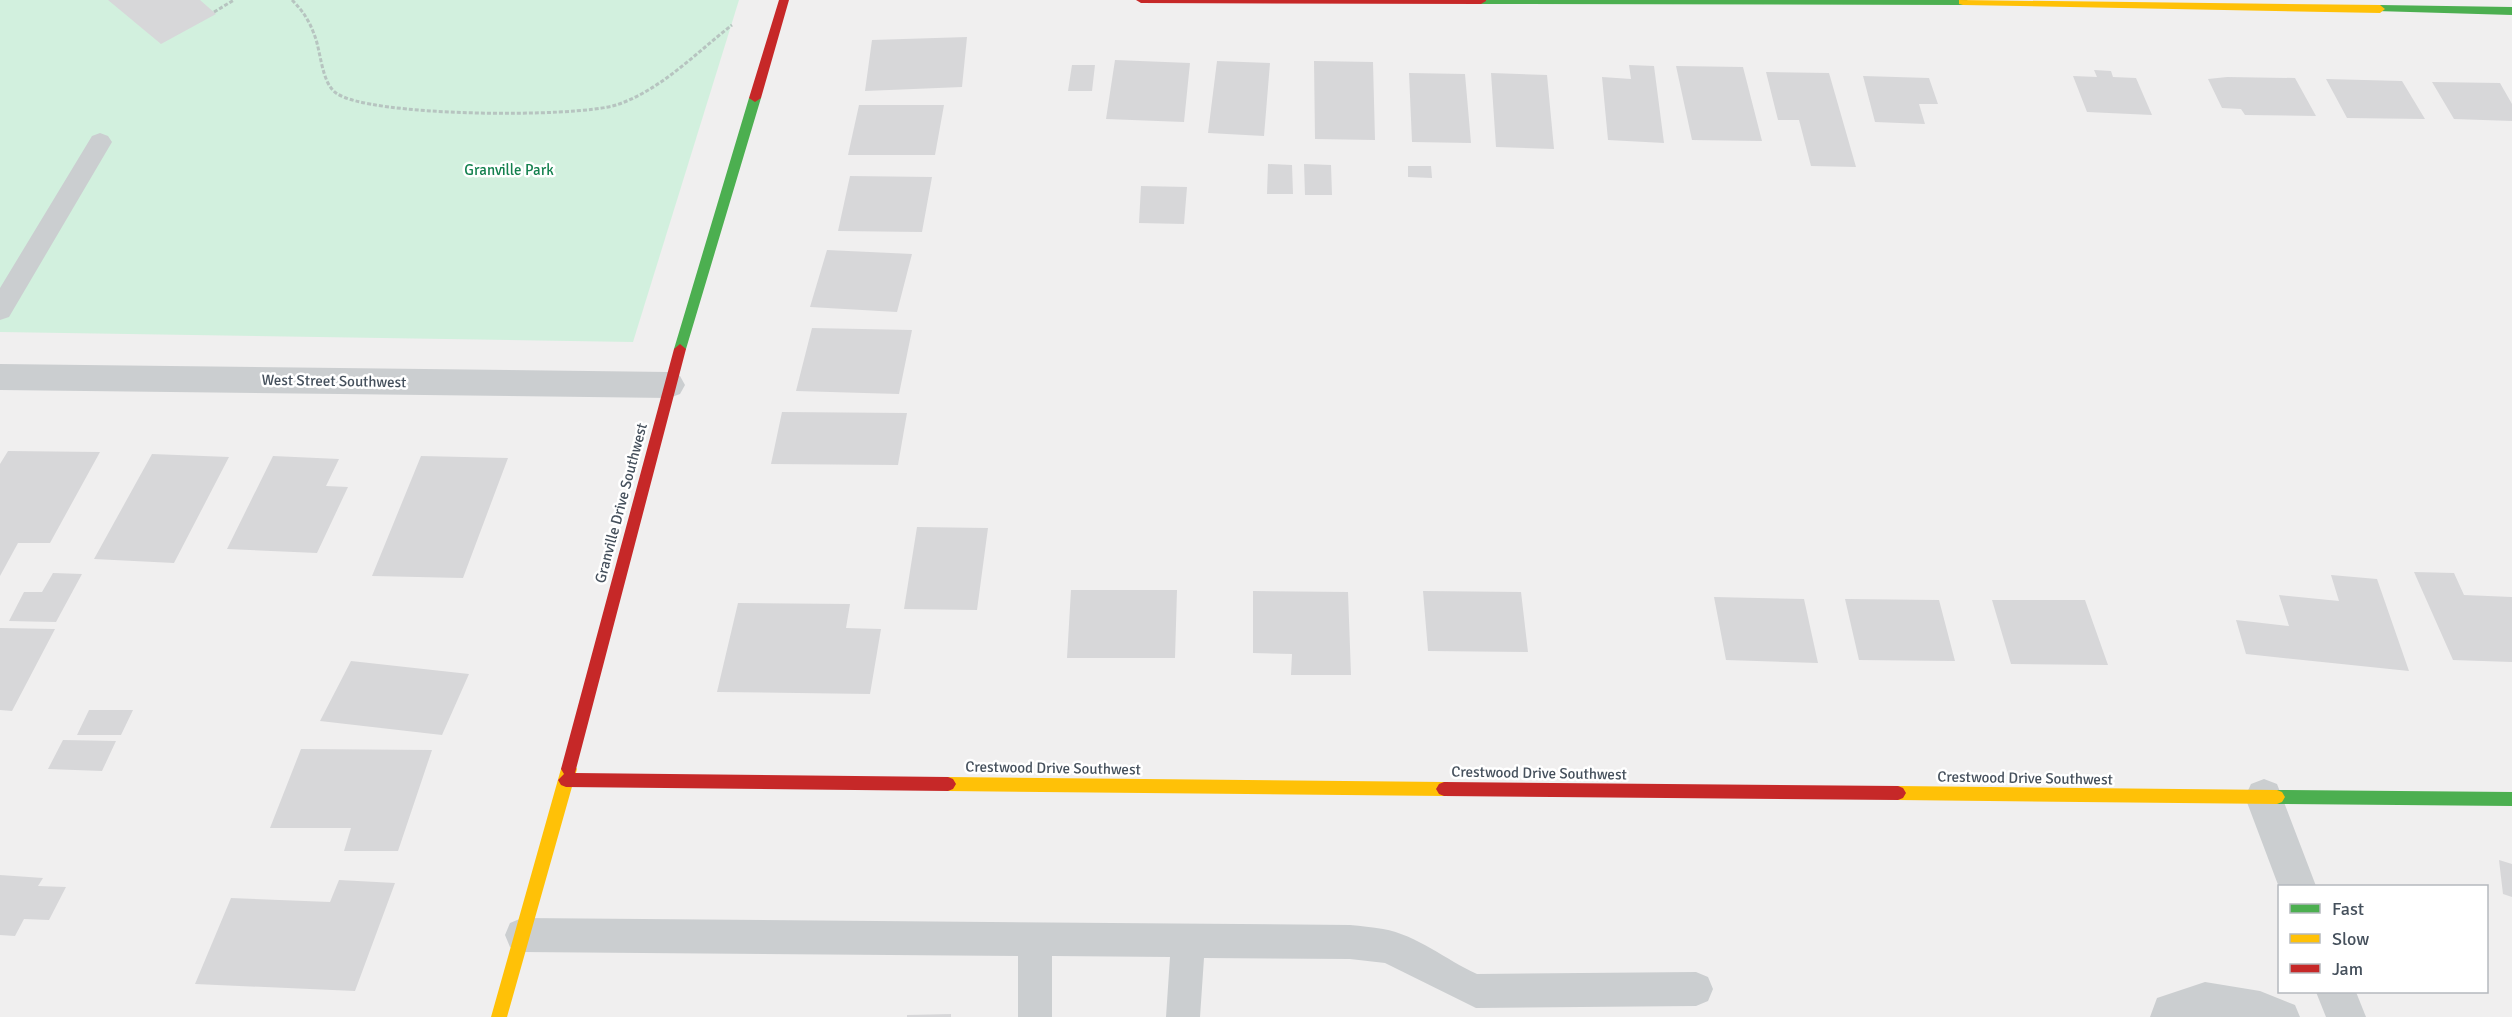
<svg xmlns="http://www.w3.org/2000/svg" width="2512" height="1017" font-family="Signika,sans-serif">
<rect width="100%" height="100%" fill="#f0efef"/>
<path fill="#d2f0de" d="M0,0h739l-106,342 -633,-10z"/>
<path fill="#d7d7d9" d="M108,0h92l16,14 -55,30z
M967,37l-5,50 -97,4 7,-51z
M1115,60l75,3 -6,59 -78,-3z
M1217,61l53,2 -6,73 -56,-3z
M1314,61l59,1 2,78 -60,-1z
M1072,65h23l-3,26h-24z
M1629,65l25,1 10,77 -56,-3 -6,-63 29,2z
M1676,66l67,1 19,74 -70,-1z
M2094,70l17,1 2,6 23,1 16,37 -65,-3 -14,-36 24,1z
M1766,72l63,1 27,94 -45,-1 -12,-46h-21z
M1409,73l56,1 6,69 -59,-1z
M1491,73l56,2 7,74 -58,-2z
M1863,76l66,2 9,26h-19l6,20 -50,-2z
M2227,77l68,1 21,38 -71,-1 -4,-6 -19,-1 -14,-29z
M2326,79l76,2 23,38 -78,-1z
M2432,82l68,1 12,21v17l-58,-2z
M859,105h85l-9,50h-87z
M1268,164l24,1 1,29h-26z
M1304,164l27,1 1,30h-27z
M1408,166h23l1,12 -24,-1z
M850,176l82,1 -10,55 -84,-1z
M1141,186l46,1 -3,37 -45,-1z
M827,250l85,4 -15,58 -87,-5z
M812,328l100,2 -13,64 -103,-3z
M782,412l125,1 -9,52 -127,-1z
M8,451l92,1 -50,91h-32l-18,33v-112z
M152,454l77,3 -55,106 -80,-4z
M273,456l66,3 -13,27 22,1 -31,66 -90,-4z
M421,456l87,2 -45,120 -91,-2z
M917,527l71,1 -11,82 -73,-1z
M2414,572l40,1 10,22 48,2v65l-59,-2z
M53,573l29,1 -26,48 -47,-1 15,-29h18z
M2331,575l46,4 32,92 -163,-17 -10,-34 53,6 -10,-31 60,6z
M1071,590h106l-2,68h-108z
M1253,591l95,1 3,83h-60l1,-21 -39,-1z
M1423,591l98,1 7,60 -100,-1z
M1714,597l90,2 14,64 -92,-3z
M1845,599l94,1 16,61 -96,-1z
M1992,600h93l23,65 -97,-1z
M738,603l112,1 -4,24 35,1 -11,65 -153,-2z
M0,628l55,1 -43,82 -12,-1z
M351,661l118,13 -27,61 -122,-14z
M89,710h44l-12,25h-44z
M63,740l53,1 -14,30 -54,-2z
M301,749l131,1 -34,101h-54l7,-23h-81z
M2499,860l13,4v33l-9,-3z
M0,875l43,3 -5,8 28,1 -17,33 -25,-1 -9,17 -15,-1z
M339,880l56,3 -40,108 -160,-7 36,-86 99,4z
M951,1014v3h-44v-2z"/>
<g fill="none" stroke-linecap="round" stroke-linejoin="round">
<path stroke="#b7c4c0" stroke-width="3" stroke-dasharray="4 2" stroke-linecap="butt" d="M292,0c10,10 17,20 22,34 7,16 7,48 22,59 33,24 239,25 280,12 44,-14 81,-53 116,-80
M214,12l20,-12"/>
<path fill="#cbced0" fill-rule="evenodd" d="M100,133l8,3 4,6 -103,175 -9,3v-32l92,-152z
M522,918l828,7c11,1 22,2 33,4 34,6 63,31 94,45l219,-2 12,5 5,12 -5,12 -12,5 -220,2 -91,-45 -35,-4 -146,-1 -4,59h-34l4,-60 -118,-1v61h-34v-61l-496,-4 -12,-5 -5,-12 5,-12z
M2205,982l55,9 35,14 5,12h-150l7,-19z"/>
<path fill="#cbced0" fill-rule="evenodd" d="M0,364l669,8 11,4 5,9 -5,9 -11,4 -669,-8z
M2264,779l13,5 39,102h-36v4l-35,-93 6,-13z
M2316,992h40l10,25h-40z"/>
<path fill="#4caf50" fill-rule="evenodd" d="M1476,0h491l1,2 -5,3 -482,-1 -4,-1z
M2380,5l132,2v8l-136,-4v-4z
M755,94l6,4 -75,251 -6,5 -6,-5 75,-251z
M2277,790l235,2v14l-235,-2 -5,-2 -3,-5 3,-5z"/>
<path fill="#ffc107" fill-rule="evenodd" d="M1959,0l421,5 5,4 -5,4 -417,-8 -4,-1z
M569,762l5,2 3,5 -70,248h-16l70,-248 3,-5z
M948,777l496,5 5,2 3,5 -3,5 -5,2 -496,-5 -5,-2 -3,-5 3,-5z
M1898,786l379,4 5,2 3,5 -3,5 -5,2 -379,-4 -5,-2 -3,-5 3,-5z"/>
<path fill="#c62828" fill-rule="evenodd" d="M779,0h10l-28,98 -6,4 -6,-4z
M1136,0h350v1l-5,3 -340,-1z
M680,344l6,5 -111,424 373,4 5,2 3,5 -3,5 -5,2 -382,-4 -5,-2 -3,-5 6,-6 -3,-5 113,-420z
M1444,782l454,4 5,2 3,5 -3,5 -5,2 -454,-4 -5,-2 -3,-5 3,-5z"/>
</g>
<g text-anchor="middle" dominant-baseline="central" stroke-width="5" stroke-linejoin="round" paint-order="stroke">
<g font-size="15" fill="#14804e" stroke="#fff">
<text x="509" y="170">Granville Park</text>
</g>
<g font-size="15" fill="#45505c" stroke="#fff">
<text transform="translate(334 381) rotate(1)">West Street Southwest</text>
<text transform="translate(621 503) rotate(-75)">Granville Drive Southwest</text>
<text transform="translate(1053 768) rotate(1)">Crestwood Drive Southwest</text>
<text transform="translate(1539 773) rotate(1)">Crestwood Drive Southwest</text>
<text transform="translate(2025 778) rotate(1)">Crestwood Drive Southwest</text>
</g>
</g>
<rect x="2278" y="885" width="210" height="108" fill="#ffffff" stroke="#b5b9be" stroke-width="1.5"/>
<rect x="2290" y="904" width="30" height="9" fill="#4caf50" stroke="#b5b9be" stroke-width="1.5"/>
<text x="2332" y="915" font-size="18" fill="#45505c">Fast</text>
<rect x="2290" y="934" width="30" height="9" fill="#ffc107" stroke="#b5b9be" stroke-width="1.5"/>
<text x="2332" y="945" font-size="18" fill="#45505c">Slow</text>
<rect x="2290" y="964" width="30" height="9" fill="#c62828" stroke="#b5b9be" stroke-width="1.5"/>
<text x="2332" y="975" font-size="18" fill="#45505c">Jam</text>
</svg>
